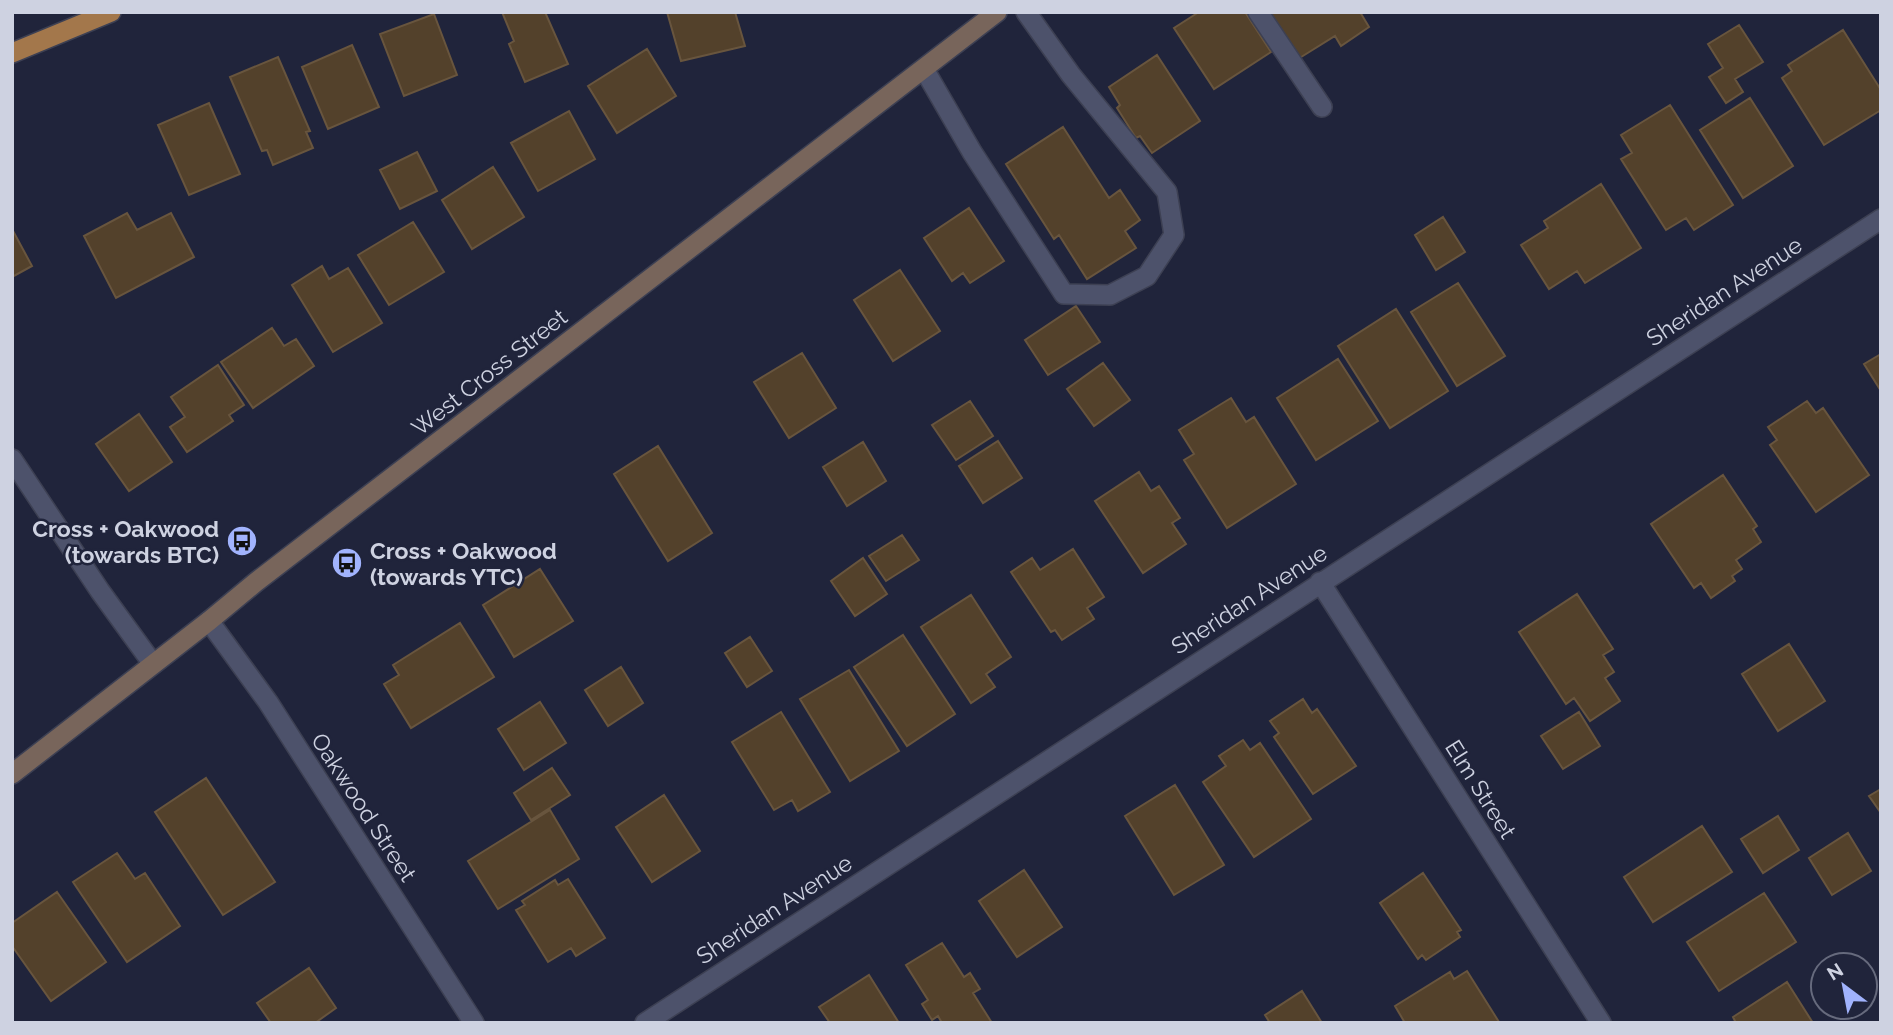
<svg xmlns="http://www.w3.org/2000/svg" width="1893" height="1035" font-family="Raleway,sans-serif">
<rect width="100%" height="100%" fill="#20243b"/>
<path fill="#53412b" stroke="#68553e" stroke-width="2" d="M502,12h43l23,52 -43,18 -16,-38 5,-3z
M667,12h68l10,34 -64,15z
M1199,12h46l26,40 -57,37 -40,-61z
M1268,12h92l9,15 -28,19 -6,-10 -37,23z
M434,14l23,61 -53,21 -24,-62z
M1739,25l24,37 -28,17 8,13 -17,11 -17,-26 14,-9 -15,-24z
M1843,30l38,60v20l-57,35 -42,-67 10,-7 -4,-6z
M352,45l27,62 -51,22 -26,-62z
M647,49l29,47 -59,37 -29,-47z
M1157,55l43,66 -48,32 -12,-17 -4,2 -19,-30 3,-3 -11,-18z
M278,57l32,74 -4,1 7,16 -40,17 -6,-15 -5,1 -32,-74z
M1750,98l43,68 -50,32 -43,-68z
M209,103l31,71 -51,21 -31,-70z
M1670,105l63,100 -39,25 -8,-12 -20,12 -45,-71 11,-6 -11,-18z
M569,111l26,48 -57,32 -27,-48z
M1063,127l46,71 11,-8 20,30 -15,11 11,17 -49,31 -28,-44 -5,4 -48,-75z
M417,152l20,39 -37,18 -20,-39z
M493,167l31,50 -52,32 -30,-49z
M1601,184l40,64 -56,35 -8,-12 -28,18 -28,-44 27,-17 -4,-7z
M969,208l35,53 -34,22 -7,-10 -11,8 -28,-43z
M127,213l10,17 34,-17 23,44 -78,41 -32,-62z
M1443,217l22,35 -29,18 -21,-35z
M413,222l31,50 -55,33 -31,-50z
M12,229l20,37 -20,11z
M322,266l7,13 19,-11 34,55 -49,29 -41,-67z
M900,270l40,61 -47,30 -39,-61z
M1458,283l47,73 -48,30 -46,-74z
M1076,306l24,36 -52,33 -23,-35z
M1396,309l52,82 -58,37 -52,-82z
M272,328l12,18 12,-7 18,27 -61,42 -32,-46z
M802,353l34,55 -47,30 -35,-56z
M1881,354v37l-17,-27z
M1338,359l40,62 -62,39 -39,-62z
M1103,363l27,37 -36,26 -27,-37z
M218,365l26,40 -15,10 4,6 -46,31 -17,-25 15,-10 -14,-20z
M1231,398l15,24 8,-5 42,67 -69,44 -43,-68 10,-6 -15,-24z
M970,401l23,35 -37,24 -24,-35z
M1807,401l9,12 7,-5 46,67 -53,37 -46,-67 7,-5 -9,-13z
M139,414l33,48 -43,29 -33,-47z
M998,441l24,37 -39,25 -24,-37z
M863,442l23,39 -39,25 -24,-39z
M658,446l54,87 -44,28 -54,-87z
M1139,472l12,19 8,-5 21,32 -8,5 14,21 -43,29 -48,-72z
M1723,475l34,51 -4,3 8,13 -25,18 6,9 -10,7 3,5 -24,17 -10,-15 -7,5 -43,-64z
M902,535l17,25 -33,21 -17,-25z
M1073,549l31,48 -17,11 7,11 -32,21 -7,-10 -4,2 -40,-60 21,-14 8,12z
M863,558l24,36 -32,22 -24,-35z
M540,569l33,52 -59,36 -31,-52z
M1577,594l36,55 -10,6 11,17 -9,6 15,23 -30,20 -16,-23 -8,6 -47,-72z
M971,595l40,62 -25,17 9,13 -24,16 -50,-76z
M460,623l34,54 -83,51 -27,-44 15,-9 -6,-10z
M903,635l52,79 -48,32 -53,-79z
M750,637l22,34 -25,16 -22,-34z
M1789,644l36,57 -47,30 -36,-57z
M621,667l22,36 -35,23 -23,-36z
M849,670l50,81 -49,30 -50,-82z
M1303,699l9,14 5,-4 39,57 -43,28 -39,-57 5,-4 -9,-12z
M540,702l26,41 -42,27 -26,-41z
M781,712l49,80 -32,19 -6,-11 -18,10 -42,-68z
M1579,712l21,34 -37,23 -22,-33z
M1243,740l7,10 10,-7 51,76 -57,38 -51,-75 23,-16 -7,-10z
M552,768l18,27 -39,25 -17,-27z
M206,778l69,104 -52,33 -68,-103z
M1175,785l49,80 -50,30 -49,-79z
M1881,789v24l-12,-17z
M664,795l36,56 -48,31 -36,-55z
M550,810l29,49 -81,50 -30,-48z
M1778,816l21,34 -36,23 -22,-34z
M1702,826l30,46 -79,50 -29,-45z
M1848,833l23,38 -39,24 -23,-37z
M117,853l18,26 10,-6 35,53 -53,36 -54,-80z
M1024,870l38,57 -45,30 -38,-56z
M1423,873l38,57 -4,2 3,5 -34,23 -4,-5 -4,4 -38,-56z
M568,879l37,59 -29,18 -5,-8 -23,14 -32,-52 9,-5 -3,-4 33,-21 3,5z
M57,892l49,70 -55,39 -39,-55v-23z
M1764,893l32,49 -77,49 -32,-49z
M942,943l22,34 6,-4 10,16 -7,4 19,30h-50l-4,-7 -6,4 -10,-16 6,-4 -22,-35z
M309,968l27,40 -21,15h-44l-14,-20z
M1467,971l32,51 -94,1 -10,-17 55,-34 4,7z
M869,975l30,48h-69l-11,-16z
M1787,982l26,41h-77l-3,-6z
M1302,991l20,32h-52l-5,-8z"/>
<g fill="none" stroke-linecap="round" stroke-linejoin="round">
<g stroke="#3d4053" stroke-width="22">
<path id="service" d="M1258,12l64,95
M924,69l48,83 92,142 46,1 37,-19 27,-41 -7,-43 -96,-117 -45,-63"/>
</g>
<g stroke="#3d4053" stroke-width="22">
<path id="minor" d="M1320,582l281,441
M209,621l59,81 206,321
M645,1023l1236,-804"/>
</g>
<g stroke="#3d4053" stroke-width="22">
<path id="tertiary" d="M12,459l88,132 53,73"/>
</g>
<g stroke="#3d4053" stroke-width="22">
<path id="secondary" d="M12,774l197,-153 47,-39 741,-570"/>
</g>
<g stroke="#3d4053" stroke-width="22">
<path id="primary" d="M12,53l99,-41"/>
</g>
<use href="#service" stroke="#4d526b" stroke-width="19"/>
<use href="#minor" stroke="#4d526b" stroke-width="19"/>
<use href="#tertiary" stroke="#4d526b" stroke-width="19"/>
<use href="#secondary" stroke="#78655b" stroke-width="19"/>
<use href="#primary" stroke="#a3774b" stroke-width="19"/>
</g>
<defs>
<g id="bus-disc" transform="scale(1.575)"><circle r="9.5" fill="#a1b3fd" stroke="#20243b"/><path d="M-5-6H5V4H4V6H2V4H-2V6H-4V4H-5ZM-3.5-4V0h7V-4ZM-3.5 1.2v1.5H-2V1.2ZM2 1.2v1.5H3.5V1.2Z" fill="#111"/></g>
</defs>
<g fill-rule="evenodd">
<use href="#bus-disc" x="242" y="541"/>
<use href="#bus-disc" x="347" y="563"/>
</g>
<g text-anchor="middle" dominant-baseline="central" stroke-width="5" stroke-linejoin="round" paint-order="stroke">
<g font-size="23" fill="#ced2e1" stroke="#20243b">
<text transform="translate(1724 291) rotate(-33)">Sheridan Avenue</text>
<text transform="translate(489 372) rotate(-38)">West Cross Street</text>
<text transform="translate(1249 599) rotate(-33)">Sheridan Avenue</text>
<text transform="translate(1481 789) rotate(58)">Elm Street</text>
<text transform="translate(364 807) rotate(57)">Oakwood Street</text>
<text transform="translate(774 909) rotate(-33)">Sheridan Avenue</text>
</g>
<g font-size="23" font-weight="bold" fill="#ced2e1" stroke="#20243b" text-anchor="end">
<text x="219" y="528">Cross + Oakwood<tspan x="219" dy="26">(towards BTC)</tspan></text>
<text x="370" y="550" text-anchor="start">Cross + Oakwood<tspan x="370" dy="26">(towards YTC)</tspan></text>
</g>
</g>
<rect width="1893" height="1035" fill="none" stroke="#ced2e1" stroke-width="28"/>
<g transform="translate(1844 986) rotate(328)"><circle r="33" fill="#20243b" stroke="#666a7d" stroke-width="2"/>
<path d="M0-5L12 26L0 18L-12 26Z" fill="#a1b3fd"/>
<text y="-10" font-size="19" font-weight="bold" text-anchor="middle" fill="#ced2e1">N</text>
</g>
</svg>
